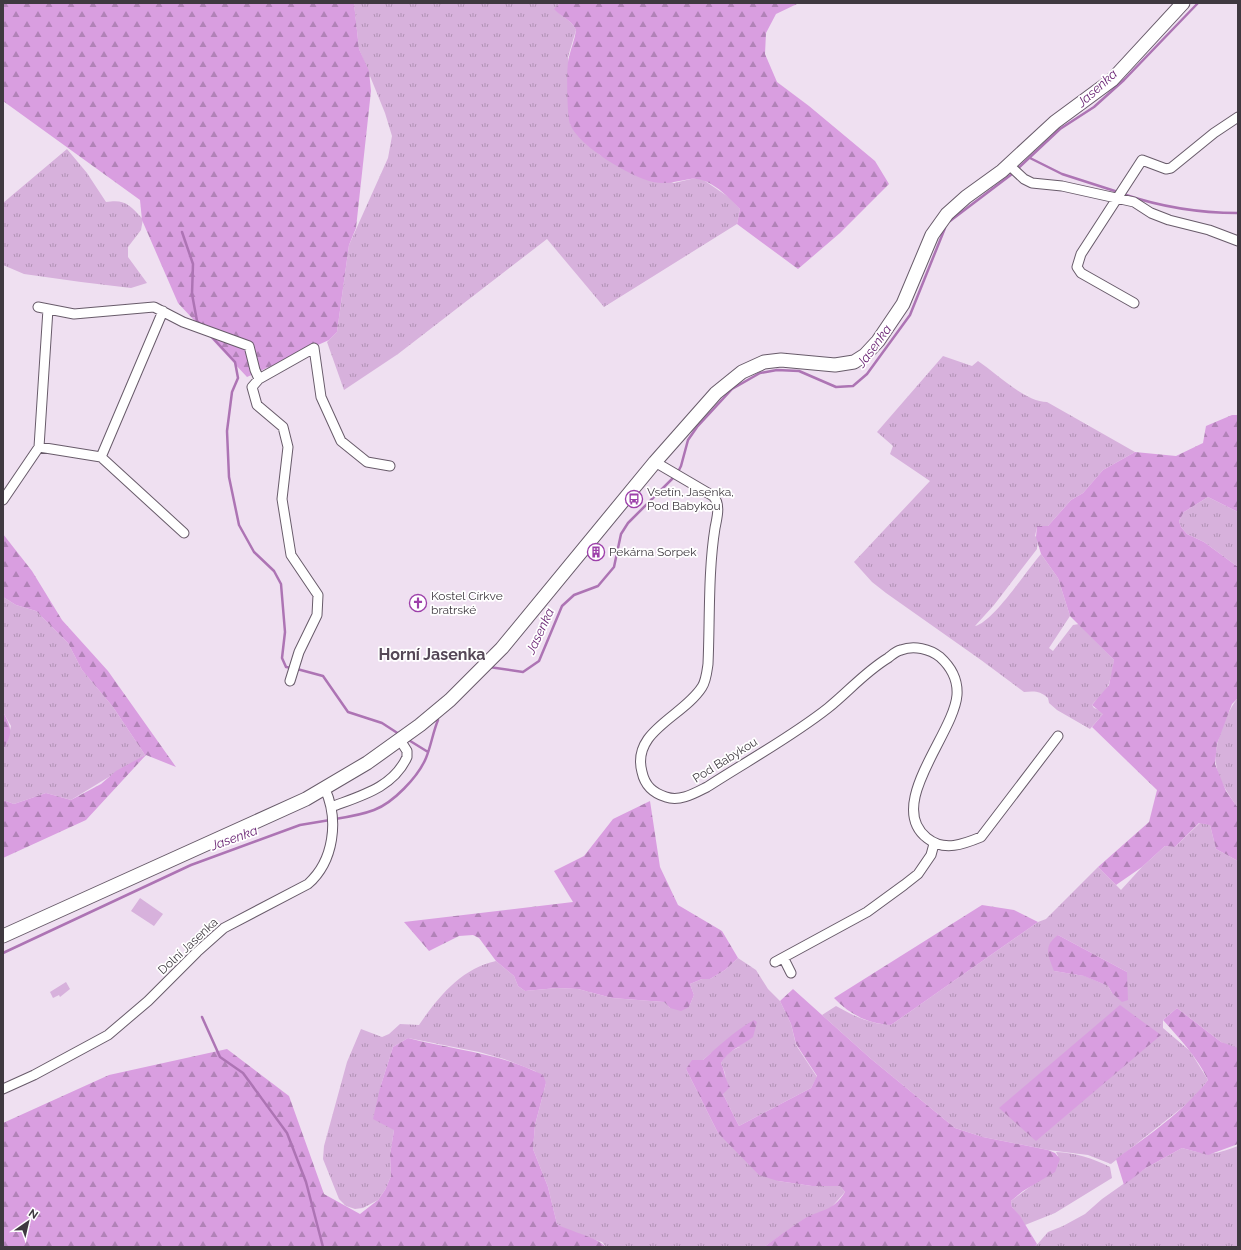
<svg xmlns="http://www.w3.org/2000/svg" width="1241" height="1250" font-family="Raleway,sans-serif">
<defs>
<pattern id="grass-tufts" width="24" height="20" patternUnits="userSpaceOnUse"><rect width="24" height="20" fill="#d7b1dc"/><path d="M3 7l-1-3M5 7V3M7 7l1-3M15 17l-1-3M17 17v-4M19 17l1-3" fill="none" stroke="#b091b4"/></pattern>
<pattern id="forest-firs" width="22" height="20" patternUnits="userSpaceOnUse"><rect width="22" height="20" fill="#d99ee0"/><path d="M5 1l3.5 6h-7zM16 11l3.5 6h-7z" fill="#b182b7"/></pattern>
</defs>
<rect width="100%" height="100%" fill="#efe0f1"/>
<path fill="url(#grass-tufts)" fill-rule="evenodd" d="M354,3h206l-5,6c7,9 16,10 21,21l-8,27v17l2,50 10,12 20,19 74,28 17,-4h11l28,19 10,11 -3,15 -133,83 -57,-68 -149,115 -54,36 -17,-48 10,-10 12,-87 39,-87 4,-22 -7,-23 -26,-64z
M67,149l20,24 19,29c20,-3 23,3 37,17l-2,11 -13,17v10l19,26 -16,5 -50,-6 -57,-8 -21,-9v-62z
M943,356l29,10 6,-5c18,12 47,41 69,41l88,50 -32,18 -20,23 -12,7 -23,26 -11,1 -2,9 3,2 -1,11 -43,56 -19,21c18,-4 52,-56 66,-72l17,24 12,38 -21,32 4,3 20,-26 6,-1 35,36c-1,11 -4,25 -11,34 -3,4 -8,6 -11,11l2,3 11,4 -15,17 -33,-19 -8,-7 -1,-5c-8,-7 -13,-7 -24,-6l-43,-32 -95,-67 -14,-11 -18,-20 76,-81 -40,-27 3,-8 -16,-14z
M1208,497l30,15v55l-34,-25 -17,-8 -6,-7 -2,-6 5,-9z
M3,597l13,8 20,6 32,32 14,27 31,37 32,48 -74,45 -25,-7 -32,11 -11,-4v-50l4,-8 4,-16 -8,-14z
M1238,698v110c-9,-13 -20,-28 -22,-44 -3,-17 11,-54 22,-66z
M1204,819l6,6 6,24 22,12v190l-17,-9 -44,-34 -14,12v8l27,23 18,29 -15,19 -82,65 -23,-9 -40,-5 -65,-13 -28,-9 -85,-70 -48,-43 14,-9c18,10 34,18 55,19l147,-103 8,-3 52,-52 23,23 21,-23 23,-21 10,1zM1058,935l69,37 -15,21 -4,-7 -23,-10 -31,-5z
M738,958l18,12 12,19 12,12 11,23 5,21 21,32 -6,11 -72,38 -16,-32 3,-12 -1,-9 -4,-10c4,-8 10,-13 19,-16l-29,6 -8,7 -17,9 32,64 60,48 34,5h28l5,6 -15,17 -26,10 -40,28h-158l-4,-5 -32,-10 -13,-8 -9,-37 -15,-38 2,-24 11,-42 -11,-12 -31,-12 -25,-7 -71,-14 -15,9 -13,41 14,42 -4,25 1,21 -6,14 -7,10 -15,8 -8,1 -9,-3 -7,-7 -16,-40 1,-13 23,-84 14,-33 21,8 7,-3 11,-10 19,1c19,-28 43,-57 77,-64l18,15 4,10 7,5 32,-3 21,1 34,9 52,4 6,6 19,-1 5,-12 -4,-11 12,-5h8l15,-9z
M1238,1146v101h-203l13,-15 15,-6 22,-12 17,-15 44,-31 36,-20c26,7 30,8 56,-2z
M1056,1152c20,1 36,6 54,15l2,11 -57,35 -30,12 -13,-18 -1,-6 20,-15 27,-30z"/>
<path fill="url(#forest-firs)" d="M3,3h351l5,46 10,22 2,20 -15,137 -7,17 -12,87 -8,8 -82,37 -69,-74 -36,-83 -2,-20 -137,-99z
M560,3h239l-23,11 -10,19 -1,21 12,28 32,24 66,55 14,23 -49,49 -42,36 -61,-45 3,-15c-12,-13 -32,-33 -50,-30 -12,2 -24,6 -37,3 -22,-5 -75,-36 -83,-58 -3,-9 -4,-59 -1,-67 2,-9 6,-18 7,-27 -5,-11 -14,-12 -22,-21z
M1232,415h6v97l-30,-15 -24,15 -5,9 2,6 6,7 17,8 34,25v131l-6,6 -8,21 -7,19 -2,20 11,27 12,17v53l-22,-12 -6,-24 -11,-2 -24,24 -10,-1 -23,21 -26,18 -18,-18 51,-45 8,-32 -65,-63 11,-13 -11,-9 17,-20 5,-25 -44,-44 -12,-38 -17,-24 -5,-17 1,-11h11l23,-26 12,-7 20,-23 32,-18 41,4 27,-13 3,-17z
M3,534l29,37 30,49 46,51 68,96 -30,-12 -60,65 -83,38v-58l11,4 32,-11 25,7 30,-16 15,-13 29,-16 -32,-48 -31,-37 -14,-27 -32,-32 -20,-6 -13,-8z
M3,712c9,16 10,21 0,38z
M650,801l10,66 18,38 44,26 16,27 -13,12 -15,9h-8l-12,5 4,11 -5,12 -8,4 -11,-3 -6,-6 -52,-4 -34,-9 -21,-1 -32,3 -7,-5 -4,-10 -18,-15 -17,-23 -6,-3 -14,1 -30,15 -25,-29 169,-20 -19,-31 30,-15 29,-37z
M982,905l32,5 24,12 -147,103c-23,-1 -42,-11 -57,-27z
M1058,935l69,37 1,28 -6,2 -10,-9 -4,-7 -24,-10 -30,-5c-6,-16 -11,-25 4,-36z
M793,989l77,69 85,70 28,9 65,13 7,3 5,6 -5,13 -32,19 -12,10 1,6 8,9 17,28 -2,3h-271c12,-9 25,-18 38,-27 18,-11 31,-8 43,-28l-5,-6h-28l-34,-5 -19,-6 -41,-42 -32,-64 6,-9h11c17,-15 30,-28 51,-40l3,2 -4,15c-11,8 -25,14 -32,26 4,8 4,17 9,24l-7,7 16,32 72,-38 6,-12 -21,-32 -5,-20 -11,-23z
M1120,1005l41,30 -125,106 -37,-33z
M1177,1008l44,34 17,6v96l-30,11 -26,-7 -36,20 -22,17 -8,-26c33,-24 67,-47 92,-79 -11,-23 -28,-41 -45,-60z
M408,1038c46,12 92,15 135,37l3,8 -11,42 -2,24 15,38 9,37c14,8 40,13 49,23h-603v-124l106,-48 118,-26 62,47 35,98 36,20 18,-14 7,-10 6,-14 -1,-21 4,-25 -21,-11 7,-31 13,-41z"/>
<path fill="#d7b1dc" d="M140,898l23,16 -9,12 -23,-15z
M66,982l4,7 -10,8 -1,-2 -6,3 -3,-6z"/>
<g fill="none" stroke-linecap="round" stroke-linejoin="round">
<path stroke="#ad74b4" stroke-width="2.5" d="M1030,158l32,16 56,18
M1123,194c38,13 75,19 115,19
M950,221l62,-47 48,-45 34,-22 30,-27 74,-77
M182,232l11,32 -1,30 5,27 3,3
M210,335l25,27 3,16 -6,14 -5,39 2,46 10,48 15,27 20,19 7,13 4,48 -3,26 4,9 6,1
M678,472l3,-6 7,-26 9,-13 35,-38 28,-16 17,-3 22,1 37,16 17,-1 14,-12 43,-59 35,-87
M489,667l34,5 16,-11 23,-55 12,-11 24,-9 16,-19 7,-33 7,-11 47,-47
M297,669l26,7 25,36 34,11 17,11
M407,739l21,13
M335,819c13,-2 26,-4 39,-9 19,-7 44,-33 52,-52 5,-12 7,-26 12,-38
M3,953l188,-88 109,-40 30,-5
M202,1017l18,40 23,16 44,60 19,49 17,65"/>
<g stroke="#685b6a" stroke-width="11">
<path id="street" d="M1009,165l15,14 8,4 30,3 72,16 17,11 18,7 40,10 29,11
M1134,303l-53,-30 -4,-6 4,-13 61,-94 24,9 5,-1 43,-35 24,-16
M38,307l36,7 80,-7 29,15 66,24 6,24 4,9 55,-31 7,49 20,44 26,21 23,4
M259,379l-7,8 5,18 26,22 5,20 -6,52 9,56 27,40 -1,20 -18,37 -9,29
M39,447l9,-138
M101,457l62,-146
M655,462l58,34c8,8 4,22 2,32 -7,44 -5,91 -7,136 -1,7 -2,17 -6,23 -19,30 -71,44 -60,85 3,14 11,21 24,25 14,5 29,-4 41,-10 40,-26 83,-49 121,-79 21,-17 37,-36 60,-50 4,-3 8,-7 13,-8 13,-5 29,-1 39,7 11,10 18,23 17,38 -3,39 -72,110 -30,143 17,14 37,6 54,-1l77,-101
M3,500l36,-53 62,10 83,76
M331,807c29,-11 62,-19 76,-50v-6l-7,-11
M784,959l7,14
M775,962l92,-50 37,-27 14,-11 13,-19 3,-11
M3,1089l31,-14 74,-40 40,-34 49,-49 27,-24 84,-44c26,-23 31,-64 17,-95"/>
</g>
<g stroke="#685b6a" stroke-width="15">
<path id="secondary" d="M3,936l303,-137 61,-36 53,-38 30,-25 52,-52 153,-186 61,-69 26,-21 22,-10 17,-2 54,5 19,-3 11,-7 13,-14 25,-37 29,-69 15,-21 19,-17 36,-26 53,-49 57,-42 71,-77"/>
</g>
<use href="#street" stroke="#fff" stroke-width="9"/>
<use href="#secondary" stroke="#fff" stroke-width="13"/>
</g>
<defs>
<g id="bus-ring" transform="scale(0.9)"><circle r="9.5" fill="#fff" stroke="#9d40aa" stroke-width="1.5"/><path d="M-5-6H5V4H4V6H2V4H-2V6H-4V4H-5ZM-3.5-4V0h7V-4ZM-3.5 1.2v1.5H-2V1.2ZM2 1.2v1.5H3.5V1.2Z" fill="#9d40aa"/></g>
<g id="building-ring" transform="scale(0.9)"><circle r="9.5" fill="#fff" stroke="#9d40aa" stroke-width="1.5"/><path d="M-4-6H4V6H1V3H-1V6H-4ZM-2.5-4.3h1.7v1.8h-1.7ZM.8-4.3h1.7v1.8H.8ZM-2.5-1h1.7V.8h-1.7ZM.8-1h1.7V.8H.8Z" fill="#9d40aa"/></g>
<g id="church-ring" transform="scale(0.9)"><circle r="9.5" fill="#fff" stroke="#9d40aa" stroke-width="1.5"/><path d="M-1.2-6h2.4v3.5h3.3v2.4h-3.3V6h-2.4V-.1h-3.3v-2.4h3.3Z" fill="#9d40aa"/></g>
</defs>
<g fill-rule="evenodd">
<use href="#bus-ring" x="634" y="499"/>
<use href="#building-ring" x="596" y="552"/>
<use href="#church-ring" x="418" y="603"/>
</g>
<g text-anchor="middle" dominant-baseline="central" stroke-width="3.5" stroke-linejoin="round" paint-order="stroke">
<g font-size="12" fill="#3f3940" stroke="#fff" text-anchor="start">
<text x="647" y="492">Vsetín, Jasenka,<tspan x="647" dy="14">Pod Babykou</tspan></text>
<text x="609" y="552">Pekárna Sorpek</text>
<text x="431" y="596">Kostel Církve<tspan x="431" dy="14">bratrské</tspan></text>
</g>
<g font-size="12" fill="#3f3940" stroke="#fff">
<text transform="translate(725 760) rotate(-32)">Pod Babykou</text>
<text transform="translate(188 946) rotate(-43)">Dolní Jasenka</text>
</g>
<g font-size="13" font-style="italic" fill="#6b2675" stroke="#fff">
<text transform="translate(1097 88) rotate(-42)">Jasenka</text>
<text transform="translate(874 346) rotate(-54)">Jasenka</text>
<text transform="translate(540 631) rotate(-65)">Jasenka</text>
<text transform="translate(234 838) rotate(-20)">Jasenka</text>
</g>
<g font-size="16" font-weight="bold" fill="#554857" stroke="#fff">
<text x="432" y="654">Horní Jasenka</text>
</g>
</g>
<rect width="1241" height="1250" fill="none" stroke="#3f3940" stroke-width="8"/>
<g transform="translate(28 1222) rotate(34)" stroke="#ffffff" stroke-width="3" paint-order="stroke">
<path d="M0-3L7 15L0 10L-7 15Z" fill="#3f3940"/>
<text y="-6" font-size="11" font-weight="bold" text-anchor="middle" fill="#3f3940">N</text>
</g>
</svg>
